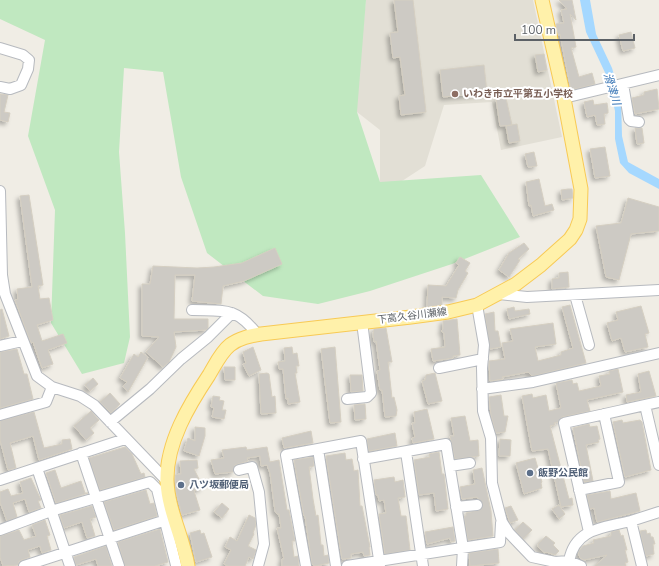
<svg xmlns="http://www.w3.org/2000/svg" width="659" height="566" font-family="'Nunito Sans','Noto Sans JP',sans-serif">
<defs>
<filter id="shadow"><feDropShadow dx="-3" dy="3" stdDeviation="2" flood-color="#0004"/></filter>
</defs>
<rect width="100%" height="100%" fill="#f0ede5"/>
<path fill="#e2dfd5" d="M366,0h167l29,137 -61,13 -9,-48 -48,3 -19,61 -26,17 -19,-1v-52l-23,-18v-26z"/>
<path fill="#c0e8c0" d="M0,0h366l-9,112 23,70 101,-7 39,62 -68,27 -82,27 -52,13 -55,-8 -56,-43 -26,-76 -18,-105 -39,-4 -5,84 6,81 5,104 -6,26 -42,11 -31,-51 4,-113 -27,-74 17,-96 -45,-21z"/>
<path fill="#a5d8ff" d="M580,0h10l6,34 16,34 9,30 1,38 6,26 31,17v10l-30,-16 -9,-10 -5,-24v-28l-7,-32 -22,-47z"/>
<path fill="#cdcac4" stroke="#d5cfc2" filter="url(#shadow)" d="M394,0h19l13,112 -25,3 -2,-19 6,-1 -5,-38 -7,1 -3,-25 8,-1z
M559,0h13l4,20 -6,-6 6,33 -5,1 8,29 13,-4 3,11 -24,6 -11,-56 -2,1 -2,-11 8,-1 -3,-13 6,-1z
M631,32l4,16 -12,3 -4,-16z
M544,54l3,16 -9,2 -3,-17z
M484,65l3,28 -44,4 -3,-27z
M657,89l2,20 -24,5 -3,-16 12,-3v-3z
M0,94l8,1 -4,17 6,1 -2,9 -8,-2z
M506,98l6,27 -12,1 -4,-27z
M593,100l1,5 13,-2 1,7v3l-4,1 1,10 -8,1 -2,-10 -8,2 -3,-15z
M517,124l3,17 -11,2 -3,-17z
M635,128h7l2,15 -7,1z
M605,147l5,29 -15,2 -5,-29z
M534,152l3,14 -9,1 -3,-13z
M539,179l6,27 7,-2 2,6 -21,6 -2,-11 -2,1 -3,-24z
M568,189h4l1,9 -11,2 -1,-10z
M29,195l14,90 -5,1 2,13 9,-1 4,22 -16,5 5,16 21,-7 4,9 -19,7 5,14 -11,4 -9,-26 -2,1 -16,-43 3,-1 -1,-10 15,-2 -12,-91z
M628,198l31,9v24l-28,3 -12,46 -13,-3 -10,-51 25,-3z
M524,243l5,6 -11,10 2,1 -11,17 -10,-7 10,-17z
M275,248l7,16 -38,17 -21,5 -2,18 -29,-3 3,-26h-20l-1,44h34v9l-2,2 -32,2 2,15 -7,15 -6,5 -17,-15 13,-15 -17,-1v-52h8l3,-18 44,2 17,-1 28,-4z
M460,257l10,6 -5,8 3,2 -10,17 -2,8 -14,-1v8l-15,2 1,-22 18,1 13,-21 -3,-2z
M568,272l1,15 -17,2v-10l7,-1v-5z
M570,305l16,58 -54,13 -4,-4 -26,5 1,2 -13,2 -1,-20 16,-2 -3,-16 11,-2 -3,-12 43,-6 3,21 -21,3 3,14 23,-6v-3l12,-4 -11,-41z
M641,306l8,27 -4,1 3,13 -23,5 -4,-14 -9,3 -5,-18 11,-3 -2,-8z
M514,307l1,4 14,-2 1,5 -21,5 -2,-10z
M2,309l7,27 -9,3v-29z
M494,312l1,19h3l3,16 -11,2 -5,-35z
M457,319l3,36 -7,1v2l-20,3 -2,-12 14,-2 -1,-14 -3,-2 2,-2v-8z
M386,328l6,34h-4l4,36 2,-1 3,13 -1,6 -11,1 -3,-27h-2l-3,-19 3,-1 -4,-29 -2,1 -1,-8 1,-5z
M253,347l8,23 -12,6 -6,-12 3,-1 -3,-11z
M292,347l1,7 4,-1 2,13h-3l1,7h-2l5,29 -12,2v-6l-2,1 -3,-30h-4l-1,-7 7,-1 -1,-13z
M335,347l6,75 -11,1 -9,-74z
M17,349l7,25h3l6,25 -33,9v-56z
M141,352l7,5 -20,35 -5,-6 4,-4 -7,-4 14,-24 4,3z
M224,367h11v13h-10z
M618,369l5,23 -36,8 3,11 -28,6 -4,5 -4,1 1,2 -5,1 19,73 3,-1 1,7 -12,2 -13,-58 -16,2 -10,-55 10,-2 1,4 13,-3 3,16 12,-3 -5,-25 16,-3 1,4 4,-1 2,8 22,-5 -2,-10 11,-2 -1,-3z
M649,371l7,25 -29,6 -1,-7 15,-3 -3,-18z
M267,373l2,1 3,23 3,-1 1,17 -15,1 -2,-40z
M435,373l7,28 -14,3 -6,-23 3,-1 1,-5z
M350,375h12l1,16 -12,1z
M93,378l5,6 -8,7 -5,-6z
M110,393l10,11 -9,9 -11,-11z
M501,395l3,21h4l-3,16 -9,1 -5,-18 -2,-18z
M213,396l7,1 -1,3 5,1 -2,9h4l-2,9 -12,-2 2,-9 -3,-1z
M365,404l1,15 -11,1 -1,-15z
M427,409l7,30 -21,4 -1,-5 3,-1 -3,-14h3l-1,-11z
M91,411l8,9 -9,8 4,5 -8,7 -12,-14z
M34,412l10,36 18,-4v-4l8,-1 2,10 -33,11 -6,-24 -23,7 6,25 -8,2 -8,-30v-19z
M465,416l5,25 8,-1 1,16 -24,3 -5,-23h4l-3,-18z
M622,420l1,3 17,-3 2,2 9,48 -26,7 -12,-55z
M589,424l1,3 7,-1 3,13 -2,1 1,2 -13,3 7,36 -9,1 -11,-54z
M195,427l10,1v8l-6,20 -15,-5 4,-13 7,3z
M311,431l2,12 -29,5 -2,-10z
M395,433l2,13 -28,5 -2,-12z
M500,439l11,1 -1,16h-11z
M125,447l7,7 9,20 3,-1 1,4 -45,13 -11,-32z
M246,447l1,3 20,-3 3,15 9,-2 8,50h2l6,31h-3l2,16 4,-1 1,10h-17v-7h2l-7,-31h4l-2,-14h-2l-2,-3 -5,-38 -3,-8 -6,1 -1,-10 -13,2 1,3 -13,4 -2,7 -18,2 -4,-14 13,-2 -2,-8z
M439,452l3,22h2l4,35 -12,2 -2,-18 -15,2 -5,-35 16,-3 -1,-3z
M345,453l1,7 6,-1 2,12 4,-1 2,36h2l8,41h-1l1,8 -6,1 -1,-4 -12,2v4l-9,1 -16,-103z
M313,457l1,9 -5,1 4,32 3,17 2,-1 3,30h2l1,11 4,-1 1,8 -14,3 -3,-2 -7,-48h-1l-10,-56z
M535,458l7,24 -1,1 1,5 -18,6 -8,-31z
M197,460l1,8 -4,1 9,18 -9,4 6,19 -18,5 -6,-24 -1,-16 6,-1 -1,-13z
M482,468l9,43 2,25 -25,4 -4,-24h2v-3l14,-3 3,-6 -6,-7 -15,2 -2,-12 15,-3 -2,-14z
M55,470l6,18 20,-7 4,12h3l-32,10 -10,-30z
M394,477l1,5 8,-2 2,17 -7,1 3,18h5l4,34 -25,4 -6,-40 7,-1 -2,-13 -5,1 -1,-6h-2l-2,-15z
M31,478l10,22 -3,1 3,7 -12,4 -4,-13 -12,4 4,14 -10,4 -7,-19v-10l8,-3 3,7 12,-3 -3,-11z
M146,490l4,14 4,-1 3,13 -43,14 -10,-28z
M610,491l1,8 25,-6 4,18 -43,11 -3,-14 -4,1 -3,-14z
M222,503l7,6 -7,9 -8,-6z
M559,505l6,9 -6,5 -7,-10z
M92,506l4,11 -6,2 5,17 -8,2 -5,-16 -18,6 -4,-13z
M511,506l7,14 -8,3 -5,-15z
M249,515l6,3 1,7 -3,8 1,1 -6,12 8,4 -3,9 -4,-2 -4,9h-17l-4,-2 7,-14 -6,-3 5,-10 7,4z
M45,520l5,15 -3,1 4,14 -9,3 -2,-7 -12,4 2,7 -11,4 -1,4 -15,1 -3,-9v-21l19,-6 5,10 12,-4 -4,-11z
M523,522l9,8 -9,9 -8,-9z
M453,527l2,14 -4,1 -1,-4 -23,6 -2,-12z
M160,529l8,33 -13,4h-30l-7,-24z
M200,530l1,4 3,-1 8,24 -16,5 -6,-29z
M619,530l2,6 2,-1 4,15h-2l3,12 -3,1 1,3h-31l12,-11 -23,5 -4,-2 -2,-6 5,-6 11,-3 -1,-3 18,-4v-4z
M646,530l1,4 3,-1 1,4h2l2,7h-2l1,10 -8,2 -6,-25z
M546,536l9,7 -2,2 6,6 -4,4 -9,-3 -1,1 -7,-6v-3z
M106,546l6,20h-14l-2,-7 -20,6 -2,-8z
M498,549l1,14 -29,3 -1,-13z"/>
<g fill="none" stroke-linecap="round" stroke-linejoin="round">
<g stroke="#b7babf" stroke-width="12">
<path id="minor" d="M0,48l23,7 6,5 -1,9 -7,16 -11,4 -10,-2
M623,84l6,35 2,2 8,1
M564,98l95,-23
M0,191l2,84 3,19 32,82 15,11 28,9 14,9 73,76
M499,294l28,3 132,-7
M575,295l14,50
M477,305l7,40 -2,23 1,43 8,27 1,45 10,39 7,11 23,24 23,5 14,-1 12,5
M192,310c33,1 44,-3 65,24
M0,346l22,-5
M439,368l44,-9
M482,389l51,-7 126,-29
M347,399l20,-2 4,-4 -9,-71
M645,405l14,60
M0,415l46,-13 6,-15
M110,422l40,-33 31,-30 27,-22 24,-24
M318,449l18,117
M406,452l17,114
M81,453l38,113
M363,459l83,-15 17,104 -1,18
M450,466l20,-3
M37,468l33,98
M239,470l13,-3 7,25 5,52 -6,22
M0,480l125,-41
M579,490l40,-8 -15,-68
M456,507l21,-2
M631,521l28,-9
M0,530l51,-19 99,-29 7,7 19,76
M589,532l-25,-109 95,-21
M569,561c6,-33 34,-33 62,-40l11,45
M24,566l148,-48
M306,566l-20,-111 75,-14 19,125
M347,566l153,-24 1,-19 1,-1"/>
</g>
<g stroke="#f8ca55" stroke-width="15">
<path id="major" d="M188,566c-5,-29 -20,-56 -21,-85 -1,-38 22,-76 42,-106 6,-10 12,-23 21,-30 9,-7 20,-9 31,-11l150,-17 37,-5 29,-7 39,-21 25,-19 29,-26 6,-9 4,-11 1,-30 -19,-101 -20,-88"/>
</g>
<use href="#minor" stroke="#fff" stroke-width="10"/>
<use href="#major" stroke="#fff1aa" stroke-width="13"/>
</g>
<circle fill="#8d6e63" stroke="#fff" stroke-width="1.5" cx="455" cy="94" r="4"/>
<g fill="#5c6f8a" stroke="#fff" stroke-width="1.5">
<circle cx="530" cy="473" r="4"/>
<circle cx="181" cy="485" r="4"/>
</g>
<g text-anchor="middle" dominant-baseline="central" stroke-width="4" stroke-linejoin="round" paint-order="stroke">
<g font-size="10" font-weight="bold" fill="#785e54" stroke="#fff" text-anchor="start">
<text x="463" y="94">いわき市立平第五小学校</text>
</g>
<g font-size="10" fill="#5c6166" stroke="#fff">
<text transform="translate(412 316) rotate(-7)">下高久谷川瀬線</text>
</g>
<g font-size="10" font-weight="bold" fill="#4e5e75" stroke="#fff" text-anchor="start">
<text x="538" y="473">飯野公民館</text>
<text x="189" y="485">八ツ坂郵便局</text>
</g>
<g font-size="11" font-style="italic" fill="#3c78b7" stroke="#fff">
<text transform="translate(612 89) rotate(73)">滑津川</text>
</g>
</g>
<path d="M515 34v6h119v-6" fill="none" stroke="#5c6166" stroke-width="2"/>
<text x="521" y="34" font-size="12" fill="#5c6166" stroke="#ffffff" stroke-width="3" paint-order="stroke">100 m</text>
</svg>
